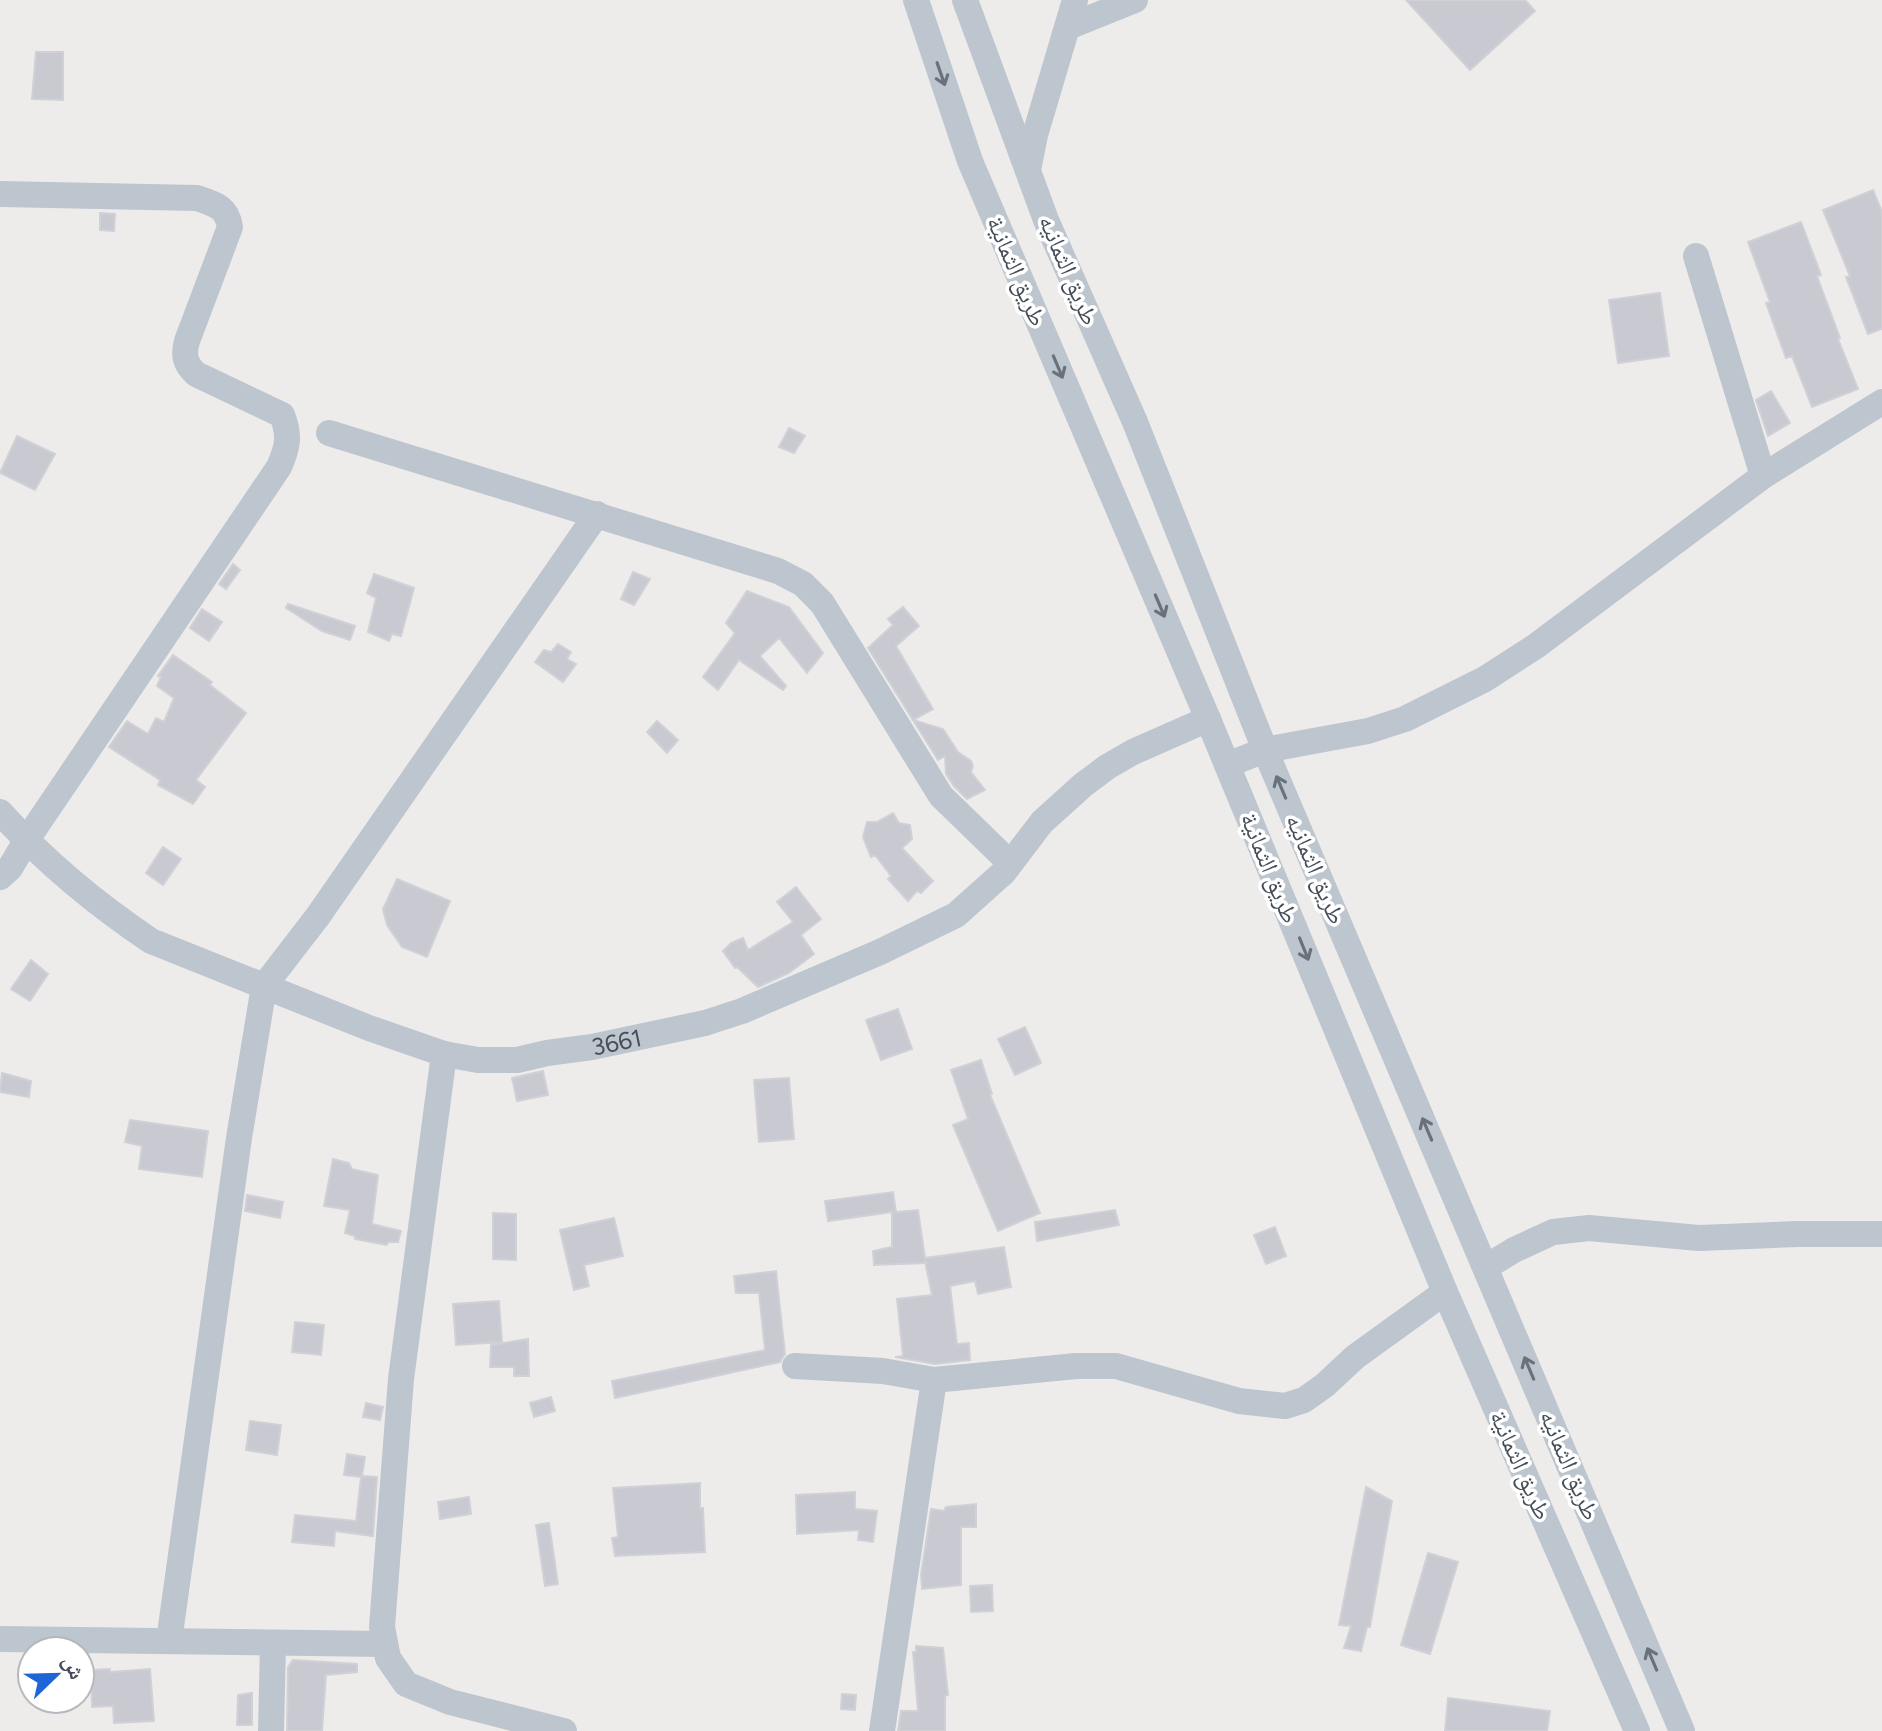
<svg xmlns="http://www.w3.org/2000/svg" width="1882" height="1731" font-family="Figtree,'Noto Naskh Arabic',sans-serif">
<rect width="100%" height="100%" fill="#eeeceb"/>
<path fill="#c9cad1" stroke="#d0d1d7" stroke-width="2" d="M1406,0h119l10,11 -65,59z
M36,52h27v48l-31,-1z
M1873,190l9,22v117l-14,5 -22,-57 4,-1 -27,-66z
M100,213l15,1 -1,17 -14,-1z
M1801,222l20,53 -4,1 23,62 -2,1 20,50 -46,18 -20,-51 -6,2 -20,-55 4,-1 -22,-60z
M1660,293l9,63 -51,7 -9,-63z
M1771,391l19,32 -22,13 -12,-36z
M789,428l16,8 -11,17 -15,-6z
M17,436l38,18 -20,36 -35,-17z
M233,564l7,6 -14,19 -7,-5z
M633,572l17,7 -16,26 -13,-6z
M374,574l40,14 -13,48 -9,-2 -3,7 -21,-9 8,-34 -9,-5z
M747,591l42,16 34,46 -16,20 -28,-35 -19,18 26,30 -3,4 -44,-30 -21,30 -15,-13 32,-44 -9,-10z
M288,604l67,22 -5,14 -28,-9 -36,-23z
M903,607l16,19 -23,20 37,63 -20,11 30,9 15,23 13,9 2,5 -2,6 14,18 -18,9 -13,-13 -8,-12 -1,-18 -7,4 -70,-112 25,-23 -5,-6z
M202,609l20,13 -13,19 -19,-13z
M558,644l13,8 -4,7 9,5 -13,18 -28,-20 9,-12 7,2z
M173,655l39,27 -2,3 36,28 -50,67 9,7 -12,17 -35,-19 2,-5 -51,-33 18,-26 21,13 8,-16 8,4 10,-24 -17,-12 4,-9 -3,-1z
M657,721l21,19 -11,13 -20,-21z
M893,813l6,10 11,2 2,14 -10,9 31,33 -12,12 -4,-2 -9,10 -20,-22 3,-3 -16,-21 -4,2 -8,-20 4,-15h10z
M163,847l18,12 -18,26 -17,-12z
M397,879l53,22 -23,56 -25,-10 -15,-22 -4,-16z
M796,887l25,32 -20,16 13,19 -25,19 -31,14 -21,-20 -2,1 -12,-17 8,-8 12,-5 5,12 45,-28 -16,-20z
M31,960l17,14 -18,27 -19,-12z
M898,1009l14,40 -31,11 -15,-40z
M1025,1027l16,36 -26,12 -17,-36z
M981,1060l11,34 -2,1 50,118 -42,18 -45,-106 15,-6 -17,-49z
M543,1071l5,24 -31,6 -5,-23z
M2,1073l29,8 -2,16 -29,-5z
M789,1078l5,61 -35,3 -5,-62z
M130,1120l78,11 -6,46 -63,-8 3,-23 -17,-4z
M333,1159l16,4 3,6 26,6 -6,49 29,7 -3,11h-9l-3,3 -31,-6v-3l-10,-3 5,-23 -26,-4z
M893,1192l3,20 22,-2 7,48 79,-11 7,40 -33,7 -3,-13 -25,5 7,58 12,-1 1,17 -35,4 -40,-7 8,-1 -6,-57 35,-4 -7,-34 1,2 -52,2 -1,-14 19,-4v-35l-64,9 -3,-20z
M247,1195l36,7 -3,16 -35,-7z
M1115,1210l4,15 -82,16 -2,-19z
M493,1213l23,1v46l-23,-1z
M614,1218l9,38 -39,9 5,21 -15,4 -14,-60z
M1275,1227l11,29 -20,8 -12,-29z
M776,1271l9,83 -5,8 -165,36 -3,-17 153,-31 -6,-57h-23l-2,-17z
M499,1301l3,41 -46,3 -3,-41z
M295,1322l29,3 -3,30 -29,-3z
M528,1339l1,37h-15v-9h-24l1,-22z
M551,1397l4,14 -21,6 -4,-14z
M366,1403l17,4 -3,13 -17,-3z
M250,1421l31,4 -4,30 -31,-5z
M347,1454l18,3 -3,19 15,1 -4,59 -38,-5 -1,15 -42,-4 3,-27 61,6 5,-44 -17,-2z
M700,1483v25h3l2,44 -90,4 -3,-18 6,-1 -5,-49z
M1366,1487l26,14 -22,126h-3l-6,24 -17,-3 7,-22 -12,-1z
M855,1492v17l22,2 -4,31 -15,-2 1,-10 -62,4 -1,-39z
M469,1497l2,17 -31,5 -2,-17z
M976,1504v23h-15v58l-39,4 -1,-14 10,-66 13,2 2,-4z
M549,1523l9,61 -13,2 -9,-61z
M1428,1553l30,9 -28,92 -29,-9z
M992,1585l1,26 -22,1 -1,-26z
M916,1646l27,2 5,47 -3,1v35h-47l3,-20h17l-5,-59h3z
M293,1660l64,4v8l-31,3 -4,56h-35l1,-64z
M110,1669v3l40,-3 4,52 -40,2 -1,-17 -21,1 -1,-37z
M252,1693v32h-15l1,-30z
M842,1694l14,1 -1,15 -14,-1z
M1448,1698l102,13 -3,20h-102z"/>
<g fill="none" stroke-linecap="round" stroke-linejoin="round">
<g stroke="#bdc5ce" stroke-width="26">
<path d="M916,0l54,161 238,558 237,573 192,439"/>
<path d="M965,0l81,220 89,202 130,328 417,981"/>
<path d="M1068,27l67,-27"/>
<path d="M1028,170l7,-35 40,-135"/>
<path d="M0,194l197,4c18,6 30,9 33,29l-43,114c-4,14 -2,23 9,33l86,41c8,20 6,32 -3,52l-253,374 -16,27 -10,9"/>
<path d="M1696,256l67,220"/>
<path d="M329,433l449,138 25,13 19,19 119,193 69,67"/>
<path d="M1227,765l38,-15 103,-19 37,-12 80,-40 51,-33 227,-170 119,-74"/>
<path id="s1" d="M0,812c44,49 96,92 151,129l218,87 75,26 34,6h39l30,-7 45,-6 113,-24 37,-12 138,-59 76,-37 48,-43 38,-50 41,-37 24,-18 26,-15 75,-33"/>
<path d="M444,1054l-43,325 -19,248 6,31 18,26 44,18 114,29"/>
<path d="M1486,1267l28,-17 39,-18 36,-4 110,10 99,-4h84"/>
<path d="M795,1366l88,5 51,9 142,-14h40l123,35 46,5 19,-6 21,-15 30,-28 90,-65"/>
<path d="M0,1639l385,5"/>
<path d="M169,1641l70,-503 25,-152 54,-70 279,-402"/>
<path d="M271,1731l2,-88"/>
<path d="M882,1731l52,-351"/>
</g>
</g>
<defs><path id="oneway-shaft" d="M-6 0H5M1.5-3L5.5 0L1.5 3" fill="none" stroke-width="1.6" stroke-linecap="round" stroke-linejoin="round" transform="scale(2)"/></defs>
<g stroke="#69727b">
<use href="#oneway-shaft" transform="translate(941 74) rotate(71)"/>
<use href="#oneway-shaft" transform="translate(1058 367) rotate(67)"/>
<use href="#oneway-shaft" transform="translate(1160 606) rotate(67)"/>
<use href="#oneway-shaft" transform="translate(1281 787) rotate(-113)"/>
<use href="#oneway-shaft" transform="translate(1304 949) rotate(68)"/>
<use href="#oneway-shaft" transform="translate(1427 1129) rotate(-113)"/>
<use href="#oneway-shaft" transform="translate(1529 1368) rotate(-113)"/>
<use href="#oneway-shaft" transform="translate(1652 1659) rotate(-113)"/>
</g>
<g text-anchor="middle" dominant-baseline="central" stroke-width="7" stroke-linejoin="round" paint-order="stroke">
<g font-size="24" fill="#454e58" stroke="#fff">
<text transform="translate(1069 270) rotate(67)">طريق الثمانيه</text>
<text transform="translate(1017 271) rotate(67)">طريق الثمانية</text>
<text transform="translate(1270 868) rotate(68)">طريق الثمانية</text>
<text transform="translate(1316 869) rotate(67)">طريق الثمانيه</text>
<text stroke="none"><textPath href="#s1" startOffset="688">3661</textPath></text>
<text transform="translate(1521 1465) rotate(66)">طريق الثمانية</text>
<text transform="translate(1570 1465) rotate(67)">طريق الثمانيه</text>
</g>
</g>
<g transform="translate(56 1675) rotate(67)"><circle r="38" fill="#ffffff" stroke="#b5b8bc" stroke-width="2"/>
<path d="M0-6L14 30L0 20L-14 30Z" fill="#1e65d6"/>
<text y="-12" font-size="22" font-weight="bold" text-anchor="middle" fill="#454e58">ش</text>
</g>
</svg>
